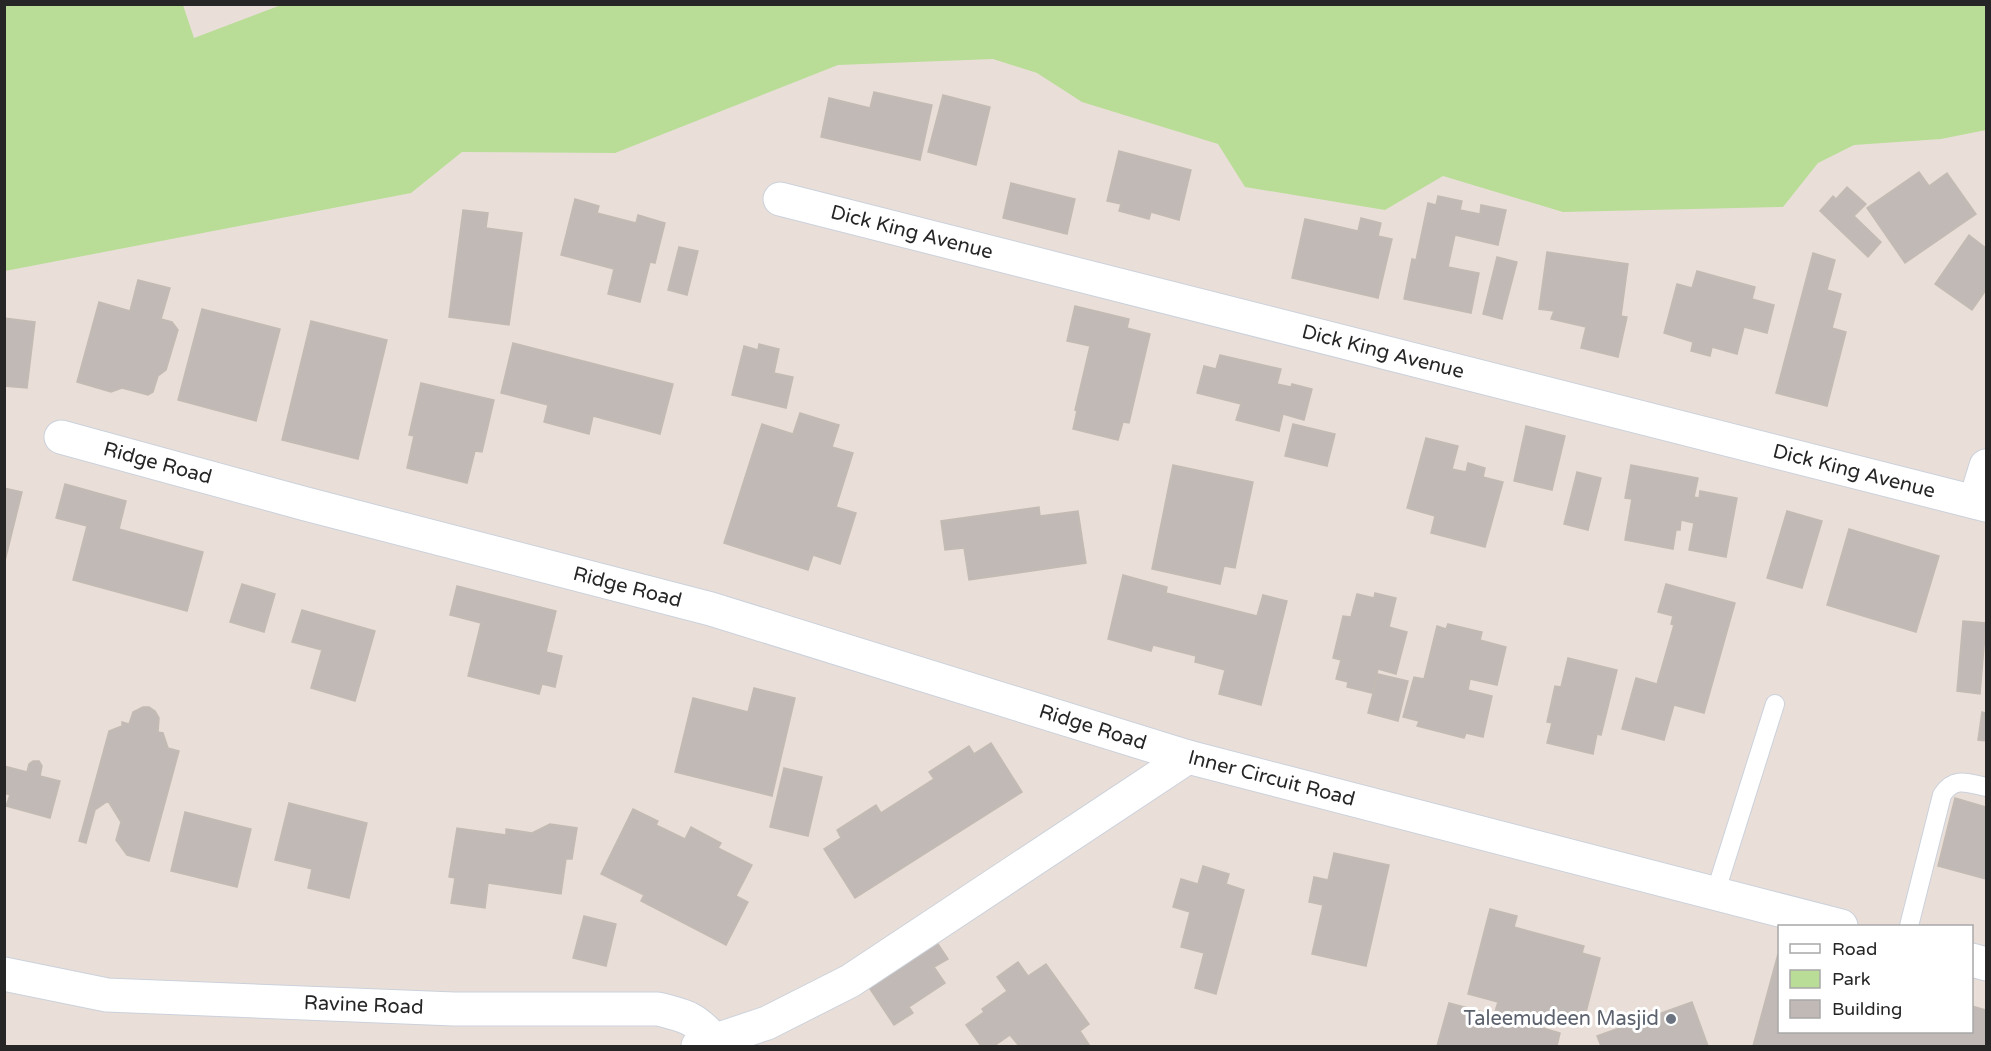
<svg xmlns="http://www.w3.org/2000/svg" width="1991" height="1051" font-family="'Varela Round',sans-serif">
<rect width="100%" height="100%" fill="#e9dfd8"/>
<path fill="#b9dd97" d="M281,5h1705v125l-45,9 -87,6 -36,18 -35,44 -220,5 -120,-36 -58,34 -140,-23 -27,-43 -136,-42 -45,-29 -44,-14 -155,6 -223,88 -153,-1 -51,41 -406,78v-266h178l11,33z"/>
<path fill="#c1b9b5" stroke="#c3bbb3" stroke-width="1.5" d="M874,92l58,13 -12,55 -99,-23 8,-39 41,10z
M943,95l47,12 -14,58 -48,-13z
M1119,151l72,19 -12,50 -28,-8 -2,7 -30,-8 2,-7 -14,-3z
M1919,172l10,14 18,-13 29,41 -71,49 -38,-55z
M1011,183l64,16 -8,35 -64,-16z
M1847,187l19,17 -12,12 27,26 -13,15 -48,-46 13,-15 3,3z
M1438,196l24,5 -2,9 20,4 1,-9 25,5 -8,35 -43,-10 -7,32 31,6 -8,40 -67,-14 8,-40 4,1 12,-57 8,2z
M575,199l24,7 -2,7 39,10 2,-8 27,8 -10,40 -5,-1 -10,40 -32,-8 6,-25 -53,-14z
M463,210l25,3 -2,15 36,5 -13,92 -60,-8z
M1361,218l20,5 -3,13 14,3 -14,59 -86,-20 13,-59 53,12z
M1969,235l17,13v42l-14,20 -37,-26z
M679,247l19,4 -11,44 -19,-5z
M1547,252l81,12 -7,52 6,1 -9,40 -37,-9 5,-21 -35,-8 3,-8 -15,-2z
M1813,253l22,7 -8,30 14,4 -9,34 14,4 -19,74 -51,-13z
M1497,257l20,5 -15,57 -19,-5z
M1697,271l58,16 -3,12 22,6 -7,28 -23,-6 -7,27 -25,-7 -2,9 -19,-5 2,-9 -29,-9 13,-49 15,4z
M138,280l32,8 -9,31 11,3 6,8 -12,40 -8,6 -5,16 -5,3 -26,-7 -11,4 -34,-10 22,-80 31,9z
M1075,306l54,13 -2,9 23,6 -21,89 -6,-1 -5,18 -45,-11 4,-18 -2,-1 15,-64 -23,-5z
M202,309l78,20 -24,92 -78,-21z
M4,318l31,4 -8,66 -23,-2z
M311,321l76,19 -29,119 -76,-19z
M513,343l160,41 -13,50 -67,-18 -4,18 -45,-12 4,-17 -47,-12z
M759,344l20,5 -5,24 19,4 -7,31 -54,-13 12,-49 14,4z
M1220,355l61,14 -4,15 14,3 1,-3 20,5 -8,31 -21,-6 -4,17 -43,-11 5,-16 -44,-11 7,-27 12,3z
M421,383l73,17 -12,52 -7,-1 -8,32 -60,-15 7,-32 -5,-1z
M800,413l39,12 -7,22 21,6 -17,54 20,6 -16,51 -27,-9 -5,15 -84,-27 38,-119 31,10z
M1293,424l42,10 -8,32 -42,-10z
M1526,426l39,10 -13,54 -38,-9z
M1426,438l32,8 -6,23 14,3 2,-9 17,5 -2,9 20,5 -18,65 -54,-14 4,-17 -28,-8z
M1173,465l80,17 -18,86 -11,-2 -4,18 -68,-15z
M1631,465l67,13 -4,19 5,1 1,-7 37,7 -11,59 -37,-7 5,-27 -13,-3 -1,10h-4l-3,19 -48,-9 7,-41 -7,-1z
M1577,472l24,6 -13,52 -24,-6z
M65,484l61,17 -7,28 84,23 -16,59 -114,-31 14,-54 -31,-8z
M4,488l18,4 -18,73z
M1039,507l1,9 38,-5 8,52 -117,17 -5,-32 -19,2 -4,-29z
M1787,511l35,10 -20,67 -35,-10z
M1849,529l90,27 -23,76 -89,-27z
M1123,575l44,12 -1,6 91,23 6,-21 24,6 -26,104 -42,-11 6,-24 -30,-8 1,-6 -43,-11 -2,6 -43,-12z
M242,584l33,10 -11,38 -34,-10z
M1666,584l69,19 -31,110 -30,-8 -10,35 -42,-11 14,-51 21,6 17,-59 -3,-1 2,-8 -15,-4z
M457,586l99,25 -10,41 16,4 -7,31 -13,-3 -3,10 -71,-18 13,-53 -31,-8z
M1375,593l21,5 -7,29 18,5 -11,42 -18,-5 -6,24 -25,-6 1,-5 -12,-3 5,-19 -8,-2 10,-42 8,1 6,-23 17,4z
M302,610l73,21 -20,70 -44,-13 11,-38 -30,-8z
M1963,621l23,2 -6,71 -23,-3z
M1448,624l34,8 -2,8 26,7 -9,38 -27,-6 -2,11 24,6 -9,41 -17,-4 -2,5 -47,-12 2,-5 -16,-4 11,-40 10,2 13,-53 9,3z
M1568,658l49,12 -16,65 -4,-1 -4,20 -46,-11 5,-20 -5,-1 8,-36 6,1z
M1378,674l30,7 -10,40 -30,-8z
M754,688l41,10 -23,98 -97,-24 18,-74 55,14z
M143,707h6l6,4 4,7 -1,14 5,1 5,15 11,3 -30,110 -22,-6 -11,-15 5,-18 -13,-21 -13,9 -9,33 -7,-2 30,-110 13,-5v-4l7,2 4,-12z
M1982,712l4,1v28l-8,-1z
M991,743l31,49 -167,106 -31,-49 17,-11 -4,-8 39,-25 5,8 53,-34 -5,-7 40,-26 5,8z
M33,761h6l3,5 -2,10 20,5 -10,37 -44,-12 4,-11 -6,-2v-27l23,6 2,-8z
M784,768l38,9 -14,59 -38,-9z
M1955,798l31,9v72l-48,-13z
M289,803l78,20 -18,75 -41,-10 4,-19 -37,-9z
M633,809l25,12 -2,4 29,14 6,-12 30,16 -3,5 34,17 -16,31 12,6 -22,43 -85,-44 3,-6 -43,-21z
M185,812l66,17 -14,58 -66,-16z
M550,824l27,4 -5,31h-6l-5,35 -73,-11 -3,25 -34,-5 4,-25 -6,-1 8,-49 49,7v-6l26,4z
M1334,853l55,12 -23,101 -54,-12 11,-49 -14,-3 5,-25 14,3z
M1203,866l26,8 -3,10 18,6 -28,104 -21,-6 9,-35 -23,-6 9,-35 -17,-5 8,-28 17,5z
M1490,909l27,7 -3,11 70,19 -2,7 18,5 -16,62 -18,-5 -1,5 -29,-8 -3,13 27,8 -3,13h-120l12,-43 45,12 4,-13 -30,-8z
M584,916l32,8 -10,42 -33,-8z
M934,938l14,21 -14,8 11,16 -36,24 4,6 -19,12 -28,-42z
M1778,954h2v78h192v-26l14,4v36h-233z
M1018,962l10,14 18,-12 43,60 -9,7 10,15h-71l-9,-11 -16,11h-13l-15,-21 18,-13 -2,-3 25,-18 -10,-14z
M1692,1002l16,44h-107l-4,-10z"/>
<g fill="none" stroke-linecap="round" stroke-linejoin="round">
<g stroke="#cbd1db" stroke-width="20">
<path id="service" d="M1715,894l60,-190
M1909,926l33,-131c12,-19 26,-12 44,-8"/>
</g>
<g stroke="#cbd1db" stroke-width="35">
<g id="minor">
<path id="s1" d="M780,199l1206,306"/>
<path id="s2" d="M61,437l245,67 405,105 477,148 653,169"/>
<path d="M1975,502l11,-36"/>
<path d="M1972,960l14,4"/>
<path id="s3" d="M4,974l103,21 347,14h204c29,7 37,9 57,32"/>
<path d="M698,1046l69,-23 83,-42 338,-224"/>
</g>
</g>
<use href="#service" stroke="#fff" stroke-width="18"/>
<use href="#minor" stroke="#fff" stroke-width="33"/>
</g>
<circle fill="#6b7280" stroke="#fff" stroke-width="2" cx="1671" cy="1019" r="6"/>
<g text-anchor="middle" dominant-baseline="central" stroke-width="6" stroke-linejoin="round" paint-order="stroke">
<g font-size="20" fill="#262626" stroke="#fff">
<text stroke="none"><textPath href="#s1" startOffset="136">Dick King Avenue</textPath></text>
<text stroke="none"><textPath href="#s1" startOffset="622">Dick King Avenue</textPath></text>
<text stroke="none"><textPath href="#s2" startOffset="100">Ridge Road</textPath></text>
<text stroke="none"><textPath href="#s1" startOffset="1108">Dick King Avenue</textPath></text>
<text stroke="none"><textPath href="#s2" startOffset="586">Ridge Road</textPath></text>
<text stroke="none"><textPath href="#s2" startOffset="1072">Ridge Road</textPath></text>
<text stroke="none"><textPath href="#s2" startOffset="1258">Inner Circuit Road</textPath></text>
<text stroke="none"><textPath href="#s3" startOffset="362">Ravine Road</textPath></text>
</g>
<g font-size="20" fill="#5b616d" stroke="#fff" text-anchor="end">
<text x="1659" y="1019">Taleemudeen Masjid</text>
</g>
</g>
<rect width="1991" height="1051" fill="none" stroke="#262626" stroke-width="12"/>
<rect x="1778" y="925" width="195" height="108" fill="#ffffff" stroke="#a8a8a8" stroke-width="1.5"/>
<rect x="1790" y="944" width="30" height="9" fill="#ffffff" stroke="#a8a8a8" stroke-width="1.5"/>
<text x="1832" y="955" font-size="18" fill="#262626">Road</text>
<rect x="1790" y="970" width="30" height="18" fill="#b9dd97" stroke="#a8a8a8" stroke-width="1.5"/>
<text x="1832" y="985" font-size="18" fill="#262626">Park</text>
<rect x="1790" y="1000" width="30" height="18" fill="#c1b9b5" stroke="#a8a8a8" stroke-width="1.5"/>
<text x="1832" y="1015" font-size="18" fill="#262626">Building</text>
</svg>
